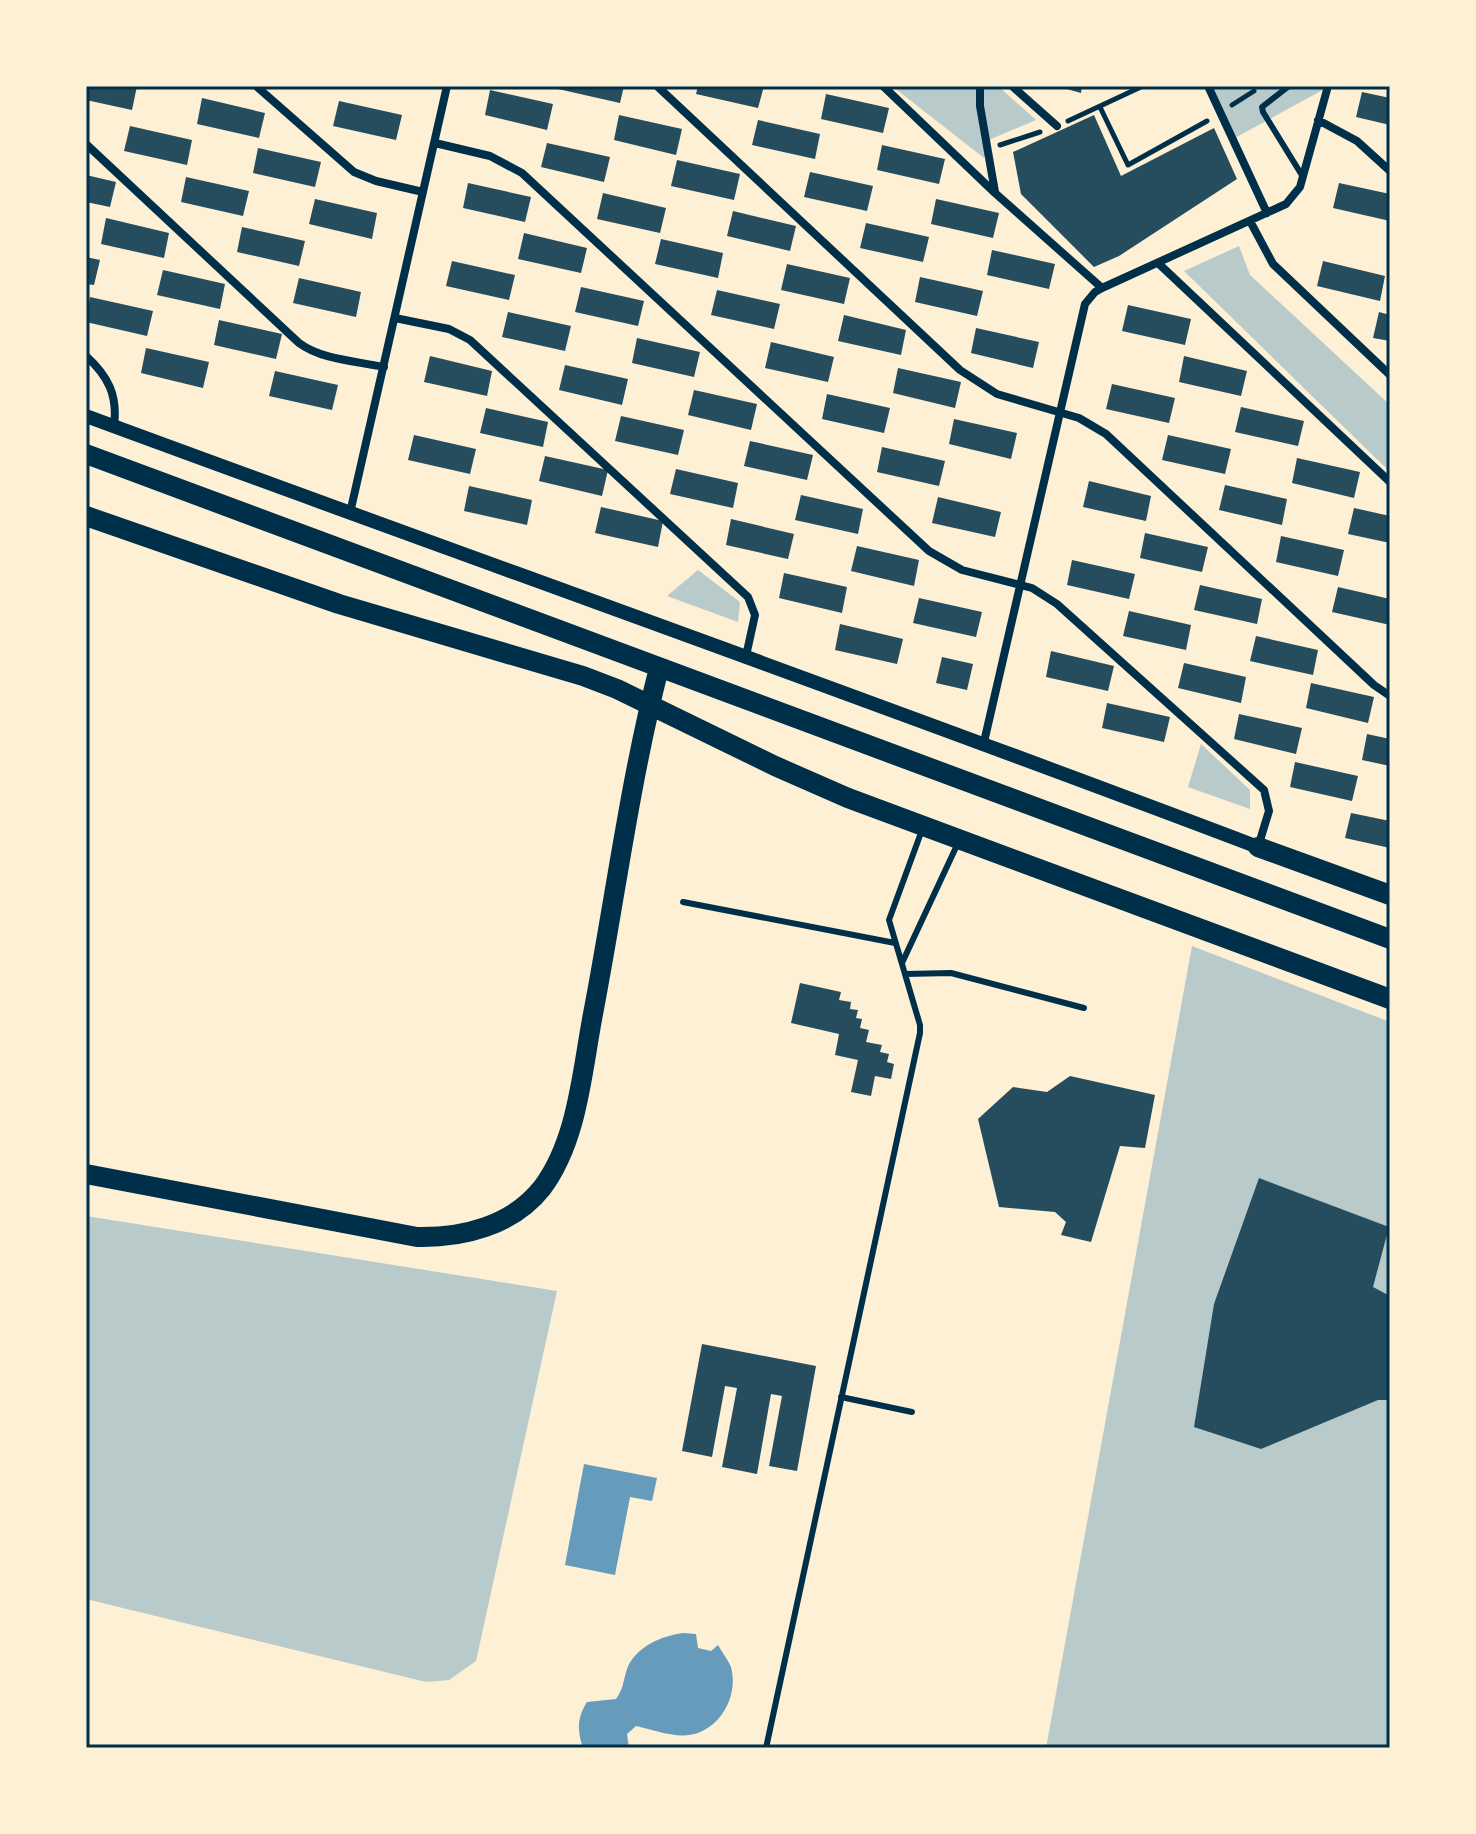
<svg xmlns="http://www.w3.org/2000/svg" width="1476" height="1834" font-family="Figtree,sans-serif">
<rect width="100%" height="100%" fill="#fdf0d5"/>
<path fill="#b9caca" d="M892,86h106l38,34 -45,19 -7,19z
M1208,86h122l-99,54z
M1239,246l11,29 140,130v67l-206,-201z
M698,570l42,32 -2,20 -71,-26z
M1201,744l49,46v19l-62,-22z
M1192,946l198,76v726h-344z
M86,1216l471,75 -81,370 -27,19 -23,2 -340,-83z"/>
<path fill="#669bbc" d="M584,1464l73,14 -5,23 -22,-4 -15,78 -50,-10z
M684,1633l12,1 2,14 13,3 7,-6c4,7 10,15 13,22 7,26 -7,56 -33,66 -19,7 -44,-3 -62,-7l-9,8 2,14h-46c-6,-18 -6,-30 4,-46l29,-3c8,-11 7,-18 11,-30 8,-22 36,-34 57,-36z"/>
<path fill="#264d5e" d="M86,86h51l-5,24 -46,-10z
M558,86h66l-4,17 -62,-14z
M698,86h66l-6,22 -62,-14z
M1056,86h26l-1,7z
M490,90l63,14 -6,26 -62,-15z
M1362,92l28,6v27l-34,-8z
M826,94l63,14 -6,25 -62,-14z
M202,98l63,15 -6,25 -62,-14z
M339,101l63,14 -6,25 -63,-14z
M619,115l63,14 -6,26 -62,-15z
M1094,115l27,61 93,-48 23,51 -118,77 -25,11 -73,-73 -8,-42z
M758,120l62,14 -5,25 -63,-14z
M130,126l62,14 -5,25 -63,-14z
M547,143l63,14 -6,25 -63,-15z
M882,145l63,14 -6,25 -62,-14z
M258,148l63,14 -6,25 -62,-14z
M677,160l63,14 -6,26 -63,-14z
M810,172l63,14 -6,25 -63,-14z
M86,175l30,7 -6,25 -24,-5z
M186,177l63,14 -6,25 -62,-14z
M468,183l63,14 -6,25 -62,-14z
M1339,183l51,11v27l-57,-13z
M603,193l63,15 -6,25 -63,-14z
M315,199l62,14 -5,26 -63,-15z
M936,199l63,14 -6,25 -62,-14z
M733,211l63,15 -6,25 -63,-15z
M106,218l63,15 -5,25 -63,-14z
M866,223l63,14 -6,25 -63,-14z
M242,227l63,14 -6,25 -62,-14z
M524,233l63,15 -6,25 -63,-14z
M661,239l62,14 -5,25 -63,-14z
M992,250l63,14 -6,25 -62,-14z
M86,257l14,3 -6,25 -8,-1z
M452,261l63,14 -6,25 -63,-14z
M1323,261l62,15 -5,25 -63,-15z
M787,264l63,14 -6,26 -63,-14z
M163,270l62,14 -5,25 -63,-14z
M920,277l63,14 -6,25 -62,-14z
M299,278l62,14 -5,25 -63,-14z
M581,287l63,14 -6,25 -63,-14z
M717,290l63,14 -6,25 -63,-14z
M90,297l63,14 -6,25 -61,-14z
M1128,305l63,14 -6,26 -63,-14z
M508,312l63,14 -6,25 -63,-14z
M1379,312l11,3v26l-17,-3z
M844,315l62,15 -5,25 -63,-14z
M219,320l63,14 -6,25 -62,-14z
M976,328l63,14 -6,26 -62,-15z
M637,338l63,14 -6,25 -62,-14z
M771,342l63,15 -6,25 -63,-14z
M146,348l63,14 -6,26 -62,-15z
M430,356l62,15 -5,25 -63,-14z
M1184,356l63,15 -6,25 -62,-14z
M565,365l63,14 -6,26 -63,-15z
M898,368l63,14 -6,26 -62,-15z
M275,371l63,14 -6,25 -63,-14z
M1112,384l63,14 -6,25 -63,-14z
M694,390l63,14 -6,26 -63,-15z
M827,394l63,14 -6,25 -62,-14z
M1241,407l63,14 -6,25 -63,-14z
M486,408l62,14 -5,25 -63,-14z
M621,416l63,14 -6,25 -63,-14z
M954,419l63,14 -6,26 -62,-15z
M414,435l62,14 -6,25 -62,-14z
M1168,435l63,14 -6,25 -63,-14z
M750,441l63,14 -6,25 -63,-14z
M882,447l63,14 -6,25 -62,-14z
M545,456l63,14 -6,26 -63,-15z
M1297,458l63,14 -6,26 -62,-15z
M676,469l62,14 -5,25 -63,-14z
M1089,481l62,15 -5,25 -63,-14z
M1225,485l62,14 -5,26 -63,-15z
M469,486l63,14 -5,25 -63,-14z
M801,495l62,14 -5,25 -63,-14z
M938,497l63,15 -6,25 -63,-14z
M601,507l62,14 -5,26 -63,-14z
M1354,508l36,8v27l-42,-9z
M731,519l63,15 -6,25 -62,-14z
M1145,533l63,14 -6,25 -62,-14z
M1281,536l63,14 -6,26 -62,-14z
M857,546l62,14 -5,26 -63,-15z
M1072,560l63,14 -6,25 -62,-14z
M784,573l63,14 -5,26 -63,-15z
M1200,585l62,14 -5,25 -63,-14z
M1338,587l52,12v26l-58,-13z
M919,598l63,14 -6,25 -63,-14z
M1129,611l62,14 -5,25 -63,-14z
M840,624l63,15 -6,25 -62,-14z
M1256,636l62,14 -5,25 -63,-14z
M1051,651l63,15 -6,25 -62,-14z
M942,657l31,7 -6,26 -31,-7z
M1184,663l62,14 -5,26 -63,-15z
M1311,683l63,14 -6,26 -62,-15z
M1107,703l63,14 -6,25 -62,-14z
M1239,714l63,14 -6,26 -62,-15z
M1367,734l23,5v27l-28,-6z
M1295,762l63,14 -6,25 -62,-14z
M1351,813l39,8v27l-45,-10z
M800,983l41,9 -2,8 12,2 -1,7 8,1 -2,8 6,1 -2,9 9,2 -3,12 16,3 -2,7 9,2 -2,8 7,2 -3,15 -16,-3 -4,20 -20,-4 7,-32 -23,-5 4,-21 -48,-11z
M1070,1076l85,19 -10,53 -25,-2 -29,96 -30,-7 5,-13 -11,-10 -56,-5 -21,-88 35,-32 34,5z
M1259,1178l130,49 -16,60 17,9v104h-12l-117,49 -67,-22 20,-123z
M702,1344l114,22 -19,105 -28,-5 13,-70 -11,-2 -14,80 -35,-7 15,-79 -12,-2 -13,71 -30,-6z"/>
<g fill="none" stroke-linecap="round" stroke-linejoin="round">
<path stroke="#003049" stroke-width="5" d="M1232,105l22,-14
M1100,107l28,58 79,-44
M1068,121l75,-35
M1000,145l40,-13"/>
<path stroke="#003049" stroke-width="6" d="M1289,86l-27,21 1,5 40,65
M683,902l212,41
M902,963l56,-120
M905,974l46,-1 133,35
M841,1397l71,15
M766,1748l154,-715v-8l-31,-105 33,-90"/>
<path stroke="#003049" stroke-width="8" d="M256,86l98,86 22,9 47,11
M657,86l303,284 37,24 82,24 27,16 268,251 16,11
M883,86l112,107 107,95
M980,86v20l15,86
M1012,86l45,40
M1208,86l59,127
M1318,120l39,21 33,30
M435,143l55,13 32,17 407,378 33,19 70,18 25,16 207,186 5,21 -11,36
M86,144l213,199c23,17 57,18 85,24
M1250,221l23,43 117,111
M1158,263l232,219
M395,318l54,11 21,11 278,257 7,18 -9,41
M86,356c22,20 32,39 28,70
M350,513l97,-427
M984,742l101,-438 10,-12 7,-4 184,-84 14,-17 28,-101"/>
<path stroke="#003049" stroke-width="14" d="M86,416c390,144 783,283 1172,431"/>
<path stroke="#003049" stroke-width="20" d="M86,454l1304,485
M86,516l253,88 244,72 34,13 158,77 73,32 542,201
M1258,847l132,48
M86,1174l331,63c45,1 95,-11 125,-49 36,-48 40,-117 51,-174 22,-115 37,-233 66,-346"/>
</g>
<rect width="1476" height="1834" fill="none" stroke="#fdf0d5" stroke-width="176"/>
<rect x="88" y="88" width="1300" height="1658" fill="none" stroke="#003049" stroke-width="3"/>
</svg>
